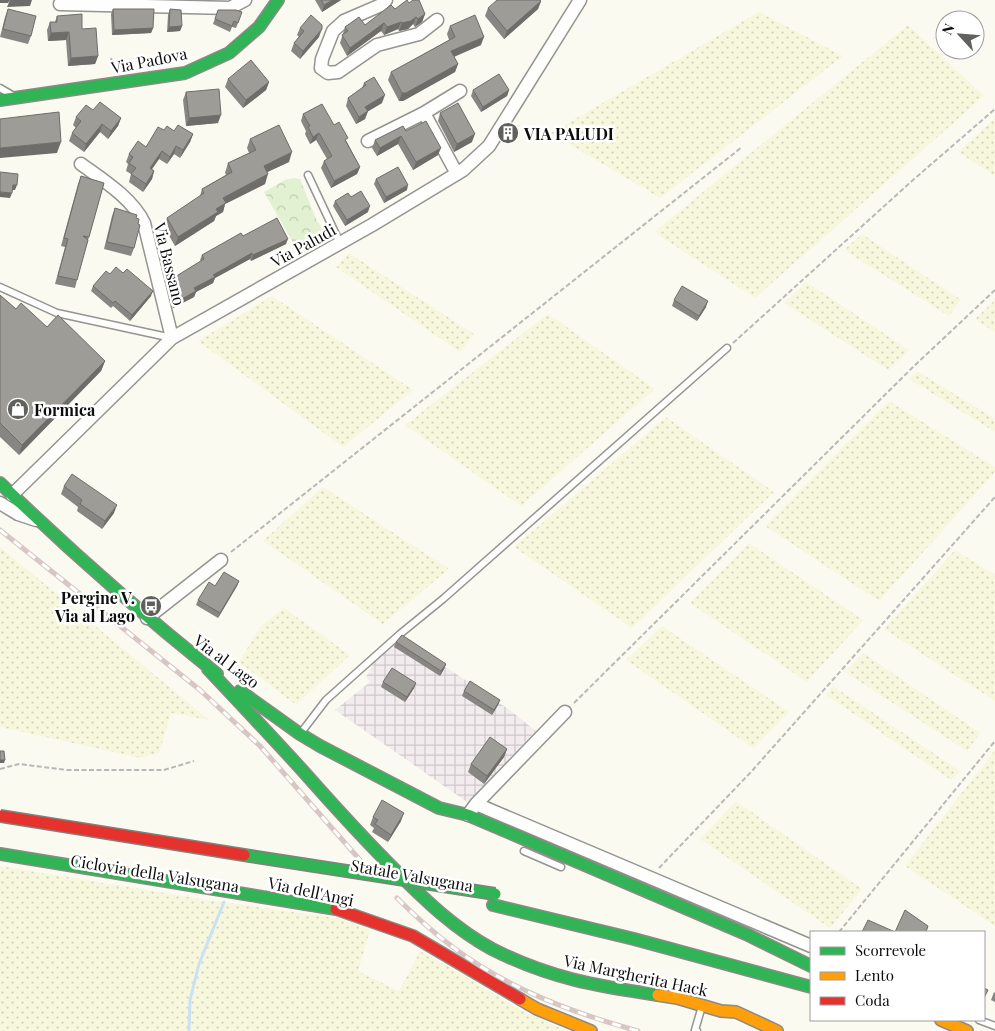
<svg xmlns="http://www.w3.org/2000/svg" width="995" height="1031" font-family="'Playfair Display',serif">
<defs>
<pattern id="industrial-grid" width="8" height="8" patternUnits="userSpaceOnUse" patternTransform="scale(1.25)"><rect width="8" height="8" fill="#f3ecee"/><path d="M0 4h8M4 0v8" fill="none" stroke="#cfc9cb"/></pattern>
<pattern id="farmland-dots" width="8" height="8" patternUnits="userSpaceOnUse" patternTransform="scale(1.25)"><rect width="8" height="8" fill="#f7f7dd"/><path d="M2 2h.1M6 6h.1" fill="none" stroke="#d3d3bc" stroke-width="1.8" stroke-linecap="round"/></pattern>
<pattern id="park-crowns" width="20" height="18" patternUnits="userSpaceOnUse" patternTransform="scale(1.25)"><rect width="20" height="18" fill="#e1f1d1"/><path d="M2 6a3 3 0 1 1 6 0M12 15a3 3 0 1 1 6 0" fill="none" stroke="#c0cdb2"/></pattern>
</defs>
<rect width="100%" height="100%" fill="#fbfaf1"/>
<path fill="url(#industrial-grid)" d="M401,637l106,71 29,23 -62,65 -7,6 -132,-92 35,-28 -4,-5 8,-15z"/>
<path fill="url(#farmland-dots)" d="M759,12l84,44 -183,142 -109,-65z
M908,25l76,71 -229,202 -101,-66z
M995,118v58l-37,-24z
M862,234l99,66 -12,16 -105,-66z
M349,253l125,81 -14,18 -124,-85z
M806,282l103,68 -21,20 -104,-67z
M272,296l141,94 -70,57 -145,-106z
M995,300v32l-20,-13z
M548,314l107,75 -134,117 -116,-81z
M917,371l78,48v13l-86,-53z
M889,401l106,66v5l-116,129 -114,-75z
M666,417l108,75 -142,136 -118,-81z
M323,487l126,82 -66,55 -120,-83z
M749,543l114,77 -56,62 -117,-79z
M0,547l209,173 -38,-7 -12,40 -18,5 -141,-31z
M955,550l40,25v126l-111,-72z
M284,608l66,47 -54,50 -57,-43 21,-35z
M662,626l127,86 -36,36 -127,-88z
M863,653l117,80 -13,18 -122,-79z
M833,686l127,85 -9,9 -125,-85z
M995,750v176l-90,-60z
M736,801l126,88 -32,39 -130,-89z
M0,866l202,33 141,20 27,11 -12,41 41,20 21,-40 33,18 67,41 47,21h-567z"/>
<path fill="url(#park-crowns)" d="M293,178l7,1 17,42 12,16 -27,18 -3,-2 -35,-61 21,-12z"/>
<g fill="none" stroke-linecap="round" stroke-linejoin="round">
<path stroke="#c8e1f4" stroke-width="3" d="M189,1031l1,-31 9,-36 25,-62"/>
<g stroke="#949490" stroke-width="9">
<path id="lane" d="M0,88l12,7
M308,175l32,68
M0,287l57,26 115,25
M300,734l26,-34 74,-66 43,-35 284,-251
M524,851l37,16
M979,1020l16,6
M697,1031l-2,-1 7,-24"/>
</g>
<g stroke="#949490" stroke-width="15">
<path id="street" d="M386,0l-5,5 -37,16 -11,10 -11,28 -1,9 7,5 10,-1 39,-27 42,-11 18,-14
M60,4l170,4 15,-8
M424,113l33,61
M368,141l56,-28 36,-22
M81,164c22,16 51,34 63,59l28,115
M12,495l160,-157 200,-113 91,-55 26,-24 91,-146
M0,503l18,11 18,6
M147,618l74,-58
M476,804l89,-92
M468,815l8,-11 335,142"/>
</g>
<g stroke="#8b8a86" stroke-width="14">
<path id="fast" d="M0,100l185,-27 44,-20 30,-26 19,-27
M0,483c69,67 142,131 217,191
M208,669c32,34 64,68 95,102 30,34 61,68 93,100 29,29 59,58 96,78 57,29 104,37 166,46
M240,691l60,43 20,12 119,62 29,7
M468,815l278,119 65,32
M0,854l336,55
M493,905l141,34 177,48"/>
</g>
<g stroke="#8b8a86" stroke-width="14">
<path id="slow" d="M658,995l19,3 44,13 15,1 41,19
M520,999l17,10 54,22
M941,1020l26,11"/>
</g>
<g stroke="#8b8a86" stroke-width="14">
<path id="jam" d="M336,909l77,27 107,63"/>
</g>
<path stroke="#b8b8b6" stroke-width="2" stroke-dasharray="5 2.5" stroke-linecap="butt" d="M111,58l2,10
M733,343l180,-163 82,-71
M231,552l511,-405
M574,703l339,-336 82,-77
M0,769l19,-5 48,6h97l30,-9
M659,868l92,-96 244,-275
M839,932l156,-191"/>
<use href="#lane" stroke="#fefefd" stroke-width="6"/>
<use href="#street" stroke="#fefefd" stroke-width="12"/>
<use href="#fast" stroke="#30b455" stroke-width="11"/>
<use href="#slow" stroke="#ff9f0a" stroke-width="11"/>
<use href="#jam" stroke="#e5322d" stroke-width="11"/>
<g stroke="#d7c6c4" stroke-width="5">
<path id="rail" d="M0,530l200,160 60,56 100,114
M397,898c18,18 37,35 57,50 55,41 119,65 184,83"/>
</g>
<use href="#rail" stroke="#fff" stroke-width="3" stroke-dasharray="9" stroke-linecap="butt"/>
<g stroke="#81817d" stroke-width="14" stroke-linecap="butt">
<path id="fast-bridge" d="M244,855l251,39"/>
</g>
<g stroke="#81817d" stroke-width="14" stroke-linecap="butt">
<path id="jam-bridge" d="M0,816l244,39"/>
</g>
<use href="#fast-bridge" stroke="#30b455" stroke-width="11"/>
<use href="#jam-bridge" stroke="#e5322d" stroke-width="11"/>
</g>
<path fill="#888682" d="M315,0h26l-19,12z
M541,1l-3,8 -34,30 -19,-23 3,-8z
M409,3l16,11 -3,8 -7,5 -2,-3 -5,5 -9,2 -1,-2 -14,6 -3,-4 -34,25 -7,-13 5,-16 20,-2 30,-16z
M8,9l23,27 -3,8 -28,-7 5,-20z
M113,9l40,19 -2,5 -39,2 -1,-21z
M170,9l12,17 -2,5 -13,1 1,-17z
M218,10l22,8 -4,10 -4,-1 -2,5 -17,-8z
M57,16l25,13 16,27 -3,8 -27,2 -2,-26 -18,1 -1,-11 3,-8h5z
M450,26l31,19 -27,12 4,7 -3,8 -52,29h-4l-11,-21 3,-8 58,-32 -2,-6z
M300,28l19,9 -19,22 -9,-8 3,-8 5,-6 -2,-2z
M228,79l41,3 -3,8 -23,18 -18,-21z
M364,83l18,20 -14,8 -3,8 -9,5 -10,-18 2,-8 14,-10z
M473,90h36l-2,6 -26,16 -10,-16z
M186,92l32,31 -32,3 -3,-26z
M93,110l28,8 -3,8 -10,13 -8,-7 -16,20 -15,-11 3,-8 4,-5 -3,-3 3,-8z
M440,113l32,29 -18,10 -16,-31z
M303,114l31,11 13,17 13,25 -3,7 -26,14 -10,-20 3,-7 3,-2 -11,-19 -6,4 -5,-10 1,-3 -5,-10z
M164,130l10,1 19,3 -3,8 -10,16 -6,-4 -7,10 -8,-5 -7,10 2,2 -2,8 -9,13 -14,-10 2,-8 -5,-3 2,-7 -2,-2 3,-8 17,-7z
M406,131l32,24 -25,15 -15,-26 -21,12 -5,-8 3,-8z
M250,139l39,23 -22,10 -2,12 -40,20 -2,8 -7,4 -2,5 -39,25 -11,-19 3,-9 33,-22 2,-7 24,-14 -1,-2 3,-10 21,-10 -2,-5z
M81,176l23,7 -27,97 -2,8 -20,-4 10,-37 -4,-1 17,-62z
M376,179l31,11 -23,13 -10,-19z
M351,197l17,15 -23,14 -12,-20 2,-5z
M115,208l21,10 -2,30 -3,8 -27,-7 8,-33z
M243,236l43,8 -35,17 -1,-2 -35,19 -2,5 -17,9 -2,5 -21,11 -5,-22 2,-6 31,-19 -1,-1 2,-5z
M110,274l41,22 -21,25 -17,-15 -2,2 -20,-17 2,-5z
M0,295l16,14 89,52 -4,10 -82,84 -19,-18z
M674,300l32,7 -9,14 -25,-15z
M64,486l50,27 -12,16 -25,-18 1,-4 -17,-13z
M239,581l-2,5 -19,32 -22,-13 2,-5 17,-14z
M396,642l50,22 -2,5 -4,7 -46,-29z
M383,682l33,1 -2,5 -9,14 -24,-15z
M464,691l36,9 -2,5 -6,10 -30,-19z
M507,749l-3,8 -20,27 -16,-12 3,-8z
M373,817l28,4 -13,21 -16,-10 2,-4 -4,-3z
M994,992l1,1v9l-4,-2z"/>
<path fill="#6f6d6a" d="M0,0h10l-2,3h-8z
M10,0h22l-2,6 -23,1z
M333,0h8l-19,12 2,-7z
M541,1l-3,8 -34,30 3,-8z
M425,14l-3,8 -7,5 3,-8z
M416,17l-3,7 -5,5 -9,2 3,-8z
M401,22l-3,7 -14,6 3,-8z
M384,23l-3,8 -34,25 3,-8z
M182,26l-2,5 -13,1 2,-5z
M153,28l-2,5 -39,2 2,-5z
M322,29l-3,8 -19,22 3,-8z
M69,32l-3,8 -18,1 3,-8z
M484,37l-3,8 -33,14 3,-8z
M98,56l-3,8 -27,2 3,-8z
M458,64l-3,8 -52,29h-4l3,-8z
M269,82l-3,8 -23,18 3,-8z
M509,90l-2,6 -26,16 2,-5z
M385,95l-3,8 -20,12 3,-8z
M368,111l-3,8 -9,5 3,-7z
M221,115l-3,8 -32,3 3,-8z
M121,118l-3,8 -10,13 3,-8z
M102,124l-2,8 -16,20 2,-8z
M319,133l-3,7 -6,4 3,-7z
M193,134l-3,8 -10,16 3,-8z
M475,134l-3,8 -18,10 3,-8z
M401,136l-3,8 -21,12 3,-8z
M61,142l-4,11 -57,5v-10z
M176,146l-2,8 -7,10 3,-7z
M441,148l-3,7 -25,15 3,-8z
M162,151l-3,8 -12,17 3,-8z
M292,152l-3,10 -28,13 3,-9z
M360,167l-3,7 -26,14 3,-7z
M154,171l-2,8 -9,13 3,-8z
M268,174l-3,10 -40,20 -2,8 -7,4 -2,5 -39,25 3,-9 38,-28 7,-11z
M13,185h4l-2,5h-4z
M408,185l-1,5 -23,13 2,-6z
M0,192l12,1 -2,5 -10,-1z
M370,206l-2,6 -23,14 2,-6z
M288,239l-2,5 -35,17 2,-6z
M252,253l-2,6 -35,19 -2,5 -17,9 -2,5 -21,11 2,-5 38,-28z
M153,291l-2,5 -21,25 2,-6z
M708,301l-2,6 -9,14 2,-5z
M105,361l-4,10 -82,84 3,-10z
M117,505l-3,8 -12,16 3,-8z
M239,581l-2,5 -19,32 2,-5z
M446,664l-2,5 -4,7 1,-5z
M416,683l-2,5 -9,14 2,-5z
M500,700l-2,5 -6,10 2,-5z
M507,749l-3,8 -20,27 3,-8z
M0,760h5l-1,3h-4z
M404,813l-3,8 -13,21 3,-7z"/>
<path fill="#9e9c97" stroke="#6f6d6a" d="M321,0h12l-9,5z
M407,0l2,3 4,-3h6l6,14 -7,5 -2,-2 -5,4 -9,2 -1,-1 -14,5 -3,-4 -34,25 -8,-13 6,-4 -3,-4 14,-10 6,8 26,-20 4,4z
M497,0h43l1,1 -34,30 -19,-23z
M8,9l28,7 -5,20 -28,-7z
M113,9h41l-1,19 -39,2z
M170,9l11,1 1,16 -13,1z
M218,10h18l6,2 -4,11 -4,-2 -2,5 -17,-7z
M82,14v15l14,-1 2,28 -27,2 -2,-26 -18,1 -1,-11h7v-6z
M311,15l11,10v4l-19,22 -9,-8 10,-12 -4,-3z
M475,15l9,22 -33,14 7,13 -52,29h-4l-11,-21 64,-35 -5,-11z
M251,60l18,22 -23,18 -18,-21z
M499,74l10,16 -26,17 -10,-17z
M374,77l11,18 -20,12 3,4 -9,6 -11,-19 18,-13 -2,-2z
M219,89l2,26 -32,3 -3,-26z
M100,102l21,16 -10,13 -9,-7 -16,20 -14,-11 9,-12 -5,-4 10,-12 7,5z
M458,103l17,31 -18,10 -17,-31z
M322,104l12,21 5,-3 9,16 -3,2 15,27 -26,14 -10,-20 8,-5 -13,-23 -6,4 -5,-10 2,-1 -7,-12z
M59,112l2,30 -61,6v-29z
M426,121l15,27 -25,14 -15,-26 -21,12 -5,-8 28,-14 3,5z
M178,125l15,9 -10,16 -7,-4 -6,11 -8,-6 -12,17 4,3 -8,13 -15,-10 5,-6 -7,-5 4,-6 -4,-3 9,-13 8,6 12,-20 6,3 3,-4 7,5z
M279,125l13,27 -28,14 4,8 -45,24 3,5 -10,6 2,3 -40,25 -11,-19 37,-25 -2,-4 30,-17 -4,-9 28,-13 -6,-11z
M398,167l10,18 -22,12 -10,-18z
M0,172l18,2 -1,11h-4l-1,8 -12,-1z
M81,176l23,7 -15,54 -6,-1 5,4 -11,40 -19,-4 10,-37 -4,-1z
M361,191l9,15 -23,14 -12,-19 13,-8 3,4z
M115,208l22,7 -1,3 3,1 -1,5 2,1 -6,23 -27,-6z
M277,218l11,21 -35,16 -1,-2 -39,22 2,2 -21,11 2,3 -21,12 -5,-23 34,-21 -2,-4 39,-22 2,3z
M116,267l7,6 4,-4 26,22 -21,24 -17,-14 -2,2 -20,-17 13,-15 4,3z
M682,286l26,15 -9,15 -25,-16z
M0,295l16,14 5,-6 26,24 11,-12 47,46 -83,84 -22,-22z
M72,474l45,31 -12,16 -25,-17 2,-4 -18,-14z
M224,572l15,9 -19,32 -22,-13 11,-18 6,4z
M402,635l44,29 -5,7 -45,-29z
M392,668l24,15 -9,14 -24,-15z
M470,681l30,19 -6,10 -30,-19z
M490,737l17,12 -20,27 -16,-12z
M0,751h4l1,9h-5z
M382,800l22,13 -13,22 -16,-11 3,-4 -5,-3z
M905,910l23,16 -2,6h-64l6,-12 27,12z
M984,988l4,2 -4,8z"/>
<defs>
<g id="building-disc" transform="scale(1.125)"><circle r="9.5" fill="#60605d" stroke="#fff"/><path d="M-4-6H4V6H1V3H-1V6H-4ZM-2.5-4.3h1.7v1.8h-1.7ZM.8-4.3h1.7v1.8H.8ZM-2.5-1h1.7V.8h-1.7ZM.8-1h1.7V.8H.8Z" fill="#fff"/></g>
<g id="shop-disc" transform="scale(1.125)"><circle r="9.5" fill="#60605d" stroke="#fff"/><path d="M-5-2.5h2.3a2.7 3.5 0 0 1 5.4 0H5L5.5 6h-11ZM-1.5-2.5h3a1.5 2.3 0 0 0-3 0Z" fill="#fff"/></g>
<g id="bus-disc" transform="scale(1.125)"><circle r="9.5" fill="#60605d" stroke="#fff"/><path d="M-5-6H5V4H4V6H2V4H-2V6H-4V4H-5ZM-3.5-4V0h7V-4ZM-3.5 1.2v1.5H-2V1.2ZM2 1.2v1.5H3.5V1.2Z" fill="#fff"/></g>
</defs>
<g fill-rule="evenodd">
<use href="#building-disc" x="508" y="133"/>
<use href="#shop-disc" x="18" y="409"/>
<use href="#bus-disc" x="151" y="606"/>
</g>
<g text-anchor="middle" dominant-baseline="central" stroke-width="5" stroke-linejoin="round" paint-order="stroke">
<g font-size="16" fill="#0d0d0d" stroke="#fff">
<text transform="translate(149 60) rotate(-11)">Via Padova</text>
<text transform="translate(303 245) rotate(-29)">Via Paludi</text>
<text transform="translate(170 264) rotate(76)">Via Bassano</text>
<text transform="translate(227 661) rotate(37)">Via al Lago</text>
<text transform="translate(155 873) rotate(9)">Ciclovia della Valsugana</text>
<text transform="translate(412 875) rotate(10)">Statale Valsugana</text>
<text transform="translate(311 891) rotate(12)">Via dell'Angi</text>
<text transform="translate(636 975) rotate(12)">Via Margherita Hack</text>
</g>
<g font-size="16" font-weight="bold" fill="#0d0d0d" stroke="#fff" text-anchor="start">
<text x="524" y="133">VIA PALUDI</text>
<text x="34" y="409">Formica</text>
<text x="135" y="597" text-anchor="end">Pergine V.<tspan x="135" dy="18">Via al Lago</tspan></text>
</g>
</g>
<rect x="810" y="931" width="175" height="90" fill="#ffffff" stroke="#9e9e9e"/>
<rect x="820" y="947" width="25" height="8" fill="#30b455" stroke="#9e9e9e"/>
<text x="855" y="956" font-size="15" fill="#0d0d0d">Scorrevole</text>
<rect x="820" y="972" width="25" height="8" fill="#ff9f0a" stroke="#9e9e9e"/>
<text x="855" y="981" font-size="15" fill="#0d0d0d">Lento</text>
<rect x="820" y="997" width="25" height="8" fill="#e5322d" stroke="#9e9e9e"/>
<text x="855" y="1006" font-size="15" fill="#0d0d0d">Coda</text>
<g transform="translate(960 35) rotate(296)"><circle r="24" fill="#ffffff" stroke="#9e9e9e"/>
<path d="M0-4L9 19L0 12L-9 19Z" fill="#60605d"/>
<text y="-8" font-size="14" font-weight="bold" text-anchor="middle" fill="#0d0d0d">N</text>
</g>
</svg>
